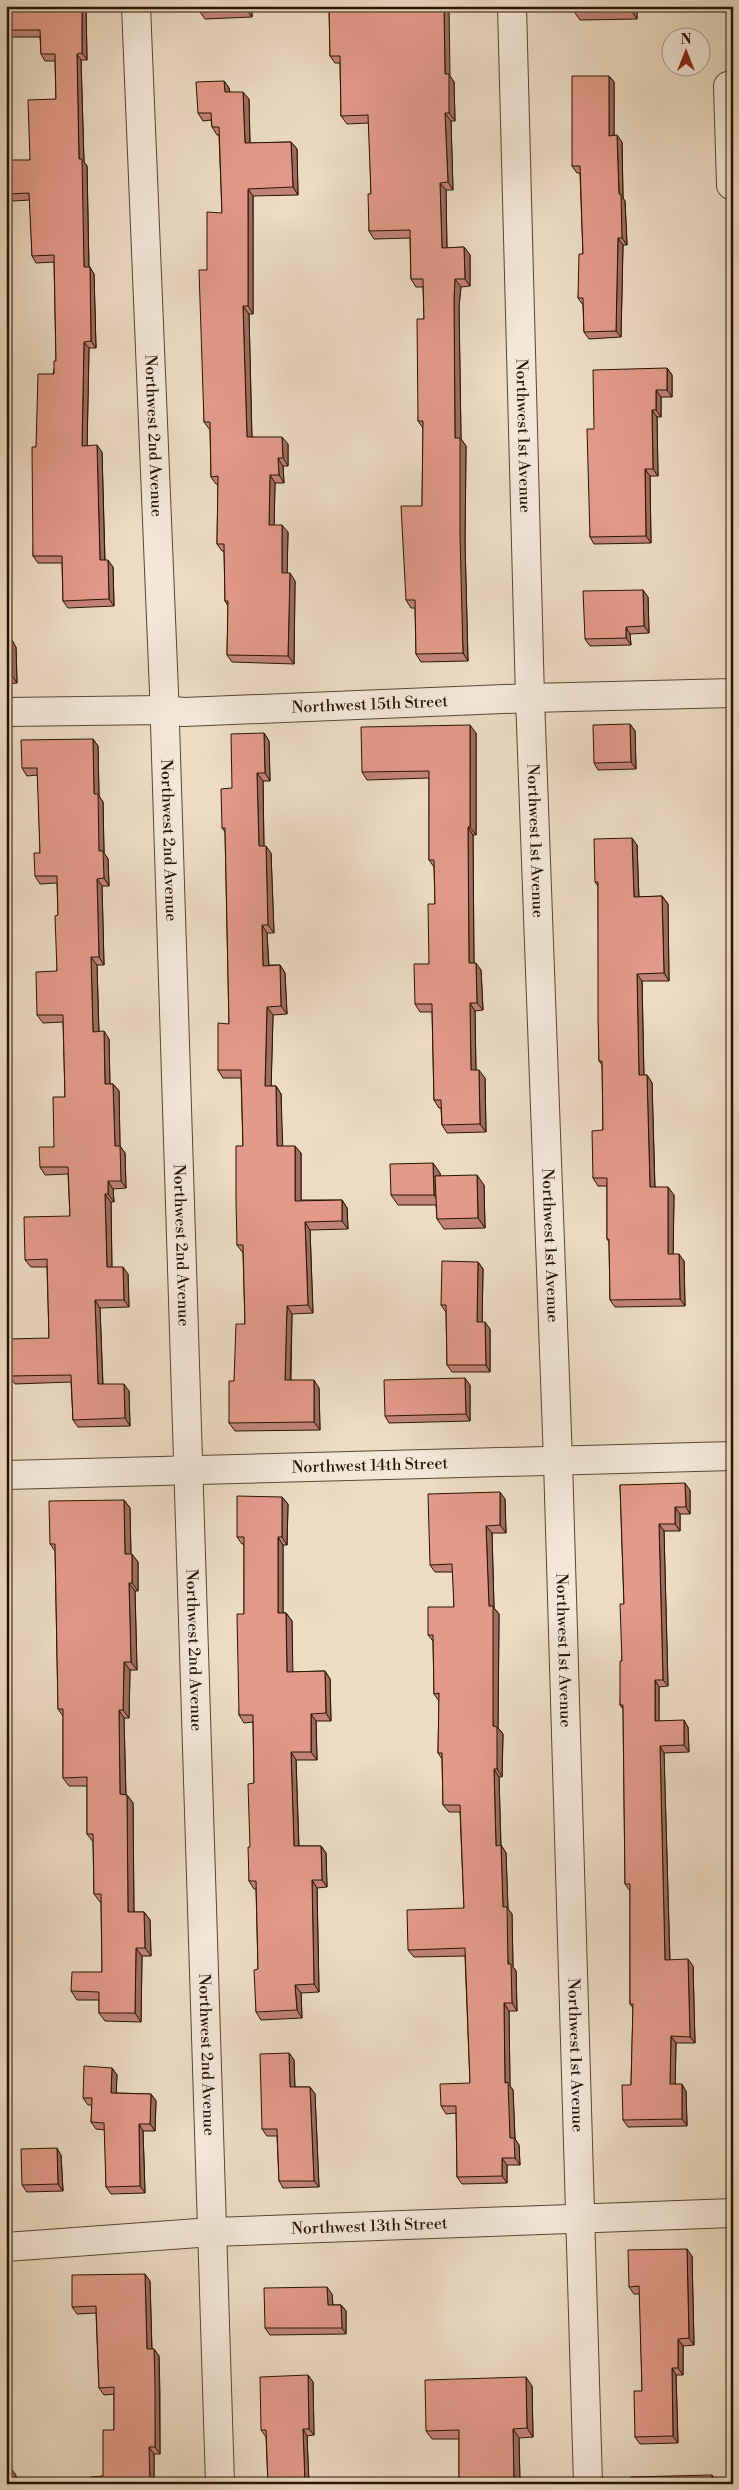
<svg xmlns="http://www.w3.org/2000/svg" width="739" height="2490" font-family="'Libre Bodoni',serif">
<rect width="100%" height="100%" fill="#ecdcc3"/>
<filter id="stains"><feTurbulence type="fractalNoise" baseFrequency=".004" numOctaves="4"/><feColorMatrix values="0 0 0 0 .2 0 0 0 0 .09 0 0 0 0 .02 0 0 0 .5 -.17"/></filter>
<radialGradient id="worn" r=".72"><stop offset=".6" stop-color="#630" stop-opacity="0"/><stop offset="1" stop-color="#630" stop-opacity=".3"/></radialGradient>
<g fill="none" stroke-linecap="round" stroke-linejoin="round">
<g stroke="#584531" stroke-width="30">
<g id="minor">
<path id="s1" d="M136,6l28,686 56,1792"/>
<path id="s2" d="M512,6l18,692 28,763 30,1023"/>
<path d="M731,185l-3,-99h5"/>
<path id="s3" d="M6,712l157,-2 21,2 346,-14 203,-5"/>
<path id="s4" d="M6,1475l727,-19"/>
<path id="s5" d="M6,2247l206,-15 521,-19"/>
</g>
</g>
<use href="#minor" stroke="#f3e8d8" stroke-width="28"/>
</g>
<path fill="#c38478" stroke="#261300" d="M6,6h80l1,54h-6l3,102 3,4 2,101 5,7 2,74h-7l-2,98 15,6 3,108 8,7 1,39 -46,2 -5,-7 -1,-38h-24l-5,-7 3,-109 20,-86 -2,-99 -18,1 -4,-7 -2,-56 -17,1 -5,-7 22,-34 26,-61 -1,-38h-10l-4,-7 -1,-17h-34z
M200,6h52v11l-47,2 -5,-7z
M329,6l121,70 4,6 1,39h-4l2,69h-7l1,58 17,-1 6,8v31l-9,1 -2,19 2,133 5,7 -1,97 3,118 -47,1 -5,-8 -1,-46h-4l-5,-8 16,-94 1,-78 -5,-7 6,-102 -1,-32h-7l-5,-8 -1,-41 -36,1 -5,-8 2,-37 -2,-71 -22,1 -6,-8 -1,-53h-5l-5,-7z
M560,6h77v13l-57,1 -7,-10v-3h-13z
M717,6h16v48l-3,-4 -1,-42 -10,1z
M609,76l5,6v53l8,7 1,56 2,3 2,44h-4l-2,92 -32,2 -5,-7 -1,-27 -5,-7 5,-44 -3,-81h-3l-5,-7z
M224,81l5,7 1,4 19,7 1,44 41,-1 6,7 1,46 -45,1v118h-4l3,123 36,7v22h-5l1,17h-9l-1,42 14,7 -1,41 8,8 -1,83 -62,-2 -5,-7 1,-49 -3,-5 -1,-50h-2l-5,-7 1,-60h-2l-5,-7 -1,-47 -6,-8 3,-152 15,-57 -3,-78h-2l-5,-8 -1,-7 -8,1 -5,-8z
M667,368l5,7v22h-11v20h-4l1,59h-8l1,67 -57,1 -4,-7 4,-108z
M648,597l1,36 -19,1 1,11 -41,1 -5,-7z
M6,640l10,7 1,36 -11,1z
M630,724l5,7 1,38 -38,1 -4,-7z
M264,733l5,8 1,40h-7l1,65 7,7 3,80h-7l2,32h11l5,8 2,41 -14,1 -2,71h5l5,8 1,52 19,7v47h41l5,8 1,21 -38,1 3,83 -21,1 -1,66 28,8 1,42 -85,1 -6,-8 5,-42 11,-57 -2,-71 -6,-8 6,-99 -2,-68h-18l-5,-8 11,-46 -4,-192 -3,-4z
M476,733v102h-3l1,128 7,7 2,40 -8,1 1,59 9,8 1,54 -39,1 -5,-8 -1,-17h-2l-5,-8 -2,-88h-12l-5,-8 14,-40 6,-60 -1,-37 -5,-7v-82l-62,2 -5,-8z
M93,739l5,7 1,50 4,6 1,51 4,6 1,27h-7l2,79h-7l2,66 10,8 1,45h3l6,7 1,55 5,7 1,35 -13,1 1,13h-3l1,65 16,7 1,33 -29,1 3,76 26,7 1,35 -52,1 -5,-7 -2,-38 -56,2 -6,-8 40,-38 -2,-71h-16l-6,-7 45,-44 -2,-42 -23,1 -5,-8 14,-20 11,-50 -2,-75 -20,1 -6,-8 20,-44 1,-56 -1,-32 -17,1 -5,-8 5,-23 -2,-78 -11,1 -5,-8z
M637,845l2,52 23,-1 6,8 1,77h-27l2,94h3l5,8 3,104 19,8 -1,59 11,7 1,45 -70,1 -5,-7 -1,-58 -2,-3v-53h-9l-5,-8 10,-48 -1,-65 -3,-4 -1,-175 -3,-4z
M440,1173v3l44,9 1,43 -41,1 -7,-10 -1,-14h-38l-7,-10z
M478,1262l5,7 -1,53 8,7v43h-38l-5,-7 -1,-53 -5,-7z
M470,1385v36l-81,2 -4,-7z
M620,1485l70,5v24h-10v17h-16l4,155 -9,1v34l29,6 1,25 -25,1 6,207 23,6 2,77h-19l-1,41 11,7 1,35 -59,1 -5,-7 8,-35 2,-77 -3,-4v-113l-5,-7 -2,-175 -3,-4 4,-101z
M282,1497l6,7 -1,41h-4v68h3l6,8v51l33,-1 5,8 1,42h-15l1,39h-21l3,86h22l5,7 1,34 -10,1 2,104 -18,1 1,25 -41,2 -5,-8 2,-43 -2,-80h-2l-5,-8 5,-98 -1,-61 -9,1 -5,-8 5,-101v-70h-2l-5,-7z
M505,1499l1,34h-14l2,75 5,6 -1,114 5,6 -1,43h-3l2,68 5,8 2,56 4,5 1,53 3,4 1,40h-8l1,75 3,4 2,49 4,6 1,20h-13v18l-45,1 -5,-7 -1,-64 -10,1 -5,-8 29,-23 -5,-127 -51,1 -6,-7 56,-42 -4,-96h-11l-6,-7 -1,-46 -4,-6 1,-52 -5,-7 -1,-53 -5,-6 26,-28 -1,-35h-18l-5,-7z
M124,1500l6,8 1,46 7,8v29h-3l2,79h-7l-1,48h-5l2,76 1,1 6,8 1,109h10l6,8 1,36h-9l-1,66 -36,-1 -6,-8v-13h-22l-6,-9 31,-19 -1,-70h-1l-6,-8 -1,-52 -6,-8v-48h-18l-6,-8v-62l-5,-7 -3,-158 -5,-7z
M289,2053l5,7 1,27h15l5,7 4,93 -36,1 -4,-7 -2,-45h-10l-5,-7z
M112,2068l5,7 -1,18 35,1 5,7 -1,30h-12l2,62 -34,1 -5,-7 -1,-57 -9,-1 -5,-7 1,-17h-4l-5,-7z
M61,2155l2,36 -36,1 -5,-7z
M692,2256l2,89 -11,1v29h-7l2,68 -38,1 -5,-7 7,-46 -2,-97h-6l-5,-7z
M150,2281l2,68h2l5,7 1,37v61h-6v30h-63l12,-8 11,-46v-36l-10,1 -5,-7 -3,-75 -19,1 -5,-7z
M332,2294l1,11h8l5,6v23l-76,1 -5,-7z
M308,2375l5,7 1,53 -7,1 2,48h-41l-2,-47 -5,-7z
M532,2386l1,51 -14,1 1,46h-60l-1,-1v-44h-27l-6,-8z"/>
<path fill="#9f6c61" stroke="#261300" d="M82,6h4l1,54 -5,-7z
M247,6h5v11l-5,-7z
M444,6h5l1,70 4,6 1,39 -6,-8 -4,-39z
M630,6h7v13l-7,-10z
M77,54l4,6 3,102 3,4 2,108 -5,-7 -5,-108z
M609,76l5,6v61l-5,-7z
M224,81l5,7 1,12 -5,-8z
M243,92l6,7 1,52 -5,-8z
M445,113l6,8 2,69 -5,-8z
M617,135l5,7 1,56 2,3 2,44 -5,-7 -3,-44z
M291,142l6,7 1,46 -5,-8z
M440,183l6,7 1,65 -5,-7z
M248,189l5,7v118l-5,-8z
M618,238l5,7 -2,92 -5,-6z
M464,247l6,8v31l-5,-7z
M90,267l4,7 2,74 -5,-7z
M455,279l6,8 -2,19 2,133 5,7 -1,97 3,118 -5,-8 -8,-215 -1,-140z
M243,306l6,8 3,131 -5,-8z
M84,342l5,6 -2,105 -5,-7z
M667,368l5,7v22l-5,-7z
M656,390l5,7v20l-5,-7z
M652,410l5,7 1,59 -5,-7z
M282,437l6,7v22l-5,-8z
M97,445l5,7 3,115 -5,-7z
M278,458l5,8 1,17 -5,-8z
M645,469l5,7 1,67 -5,-7z
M270,475l5,8 -1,49 -5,-7z
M282,525l6,7 -1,49 -5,-8z
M108,560l5,7 1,39 -5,-7z
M290,573l5,8 -1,83 -6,-8z
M643,590l5,7 1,36 -5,-7z
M626,627l4,7 1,11 -5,-7z
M12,640l4,7 1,36 -5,-7z
M630,724l5,7 1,38 -5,-7z
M470,725l6,8v102l-6,-8z
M264,733l5,8 1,40 -5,-8z
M93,739l5,7 1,50 4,6 1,51 4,6 1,27 -5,-8 -5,-27 -5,-57z
M257,773l6,8 1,73 -5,-8z
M468,827l5,8 1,136 -5,-8z
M632,838l5,7 2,59 -5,-7z
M266,846l5,7 3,80 -6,-8z
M97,879l5,7 2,79 -5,-8z
M662,896l6,8 1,77 -5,-8z
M262,925l5,8 2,40 -6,-7z
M91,957l6,8 2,74 -6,-7z
M476,963l5,7 2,40 -6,-7z
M280,965l5,8 2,41 -6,-8z
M637,974l5,7 2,102 -5,-8z
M470,1003l5,8 1,67 -5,-8z
M267,1007l6,8 -2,79 -6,-8z
M104,1031l5,8 1,53 -5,-8z
M479,1070l6,8 1,54 -6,-8z
M647,1075l5,8 3,111 -5,-7z
M113,1084l6,7 1,55 5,7 1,35 -5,-7 -6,-35z
M276,1086l5,8 2,60 -6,-8z
M295,1146l6,7v55l-6,-7z
M433,1163l7,10 1,32 -7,-10z
M477,1175l7,10 1,43 -7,-10z
M108,1181l5,8 1,13 -6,-8z
M668,1187l6,8 -1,66 -5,-7z
M105,1194l6,8 1,73 -5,-8z
M342,1200l5,8 1,21 -6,-8z
M305,1222l5,8 3,83 -5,-8z
M679,1254l5,7 1,45 -5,-7z
M478,1262l5,7 -1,60 -5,-7z
M123,1267l5,7 1,33 -5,-7z
M95,1300l5,8 3,84 -5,-8z
M287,1306l5,8 -2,74 -5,-8z
M485,1322l5,7v43l-4,-7z
M465,1378l5,7v36l-4,-7z
M314,1380l5,8 1,42 -6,-8z
M124,1384l5,7 1,35 -5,-8z
M685,1483l5,7v24l-4,-7z
M500,1492l5,7 1,34 -6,-8z
M282,1497l6,7 -1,41 -5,-8z
M124,1500l6,8 1,54 -6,-8z
M675,1507l5,7v17l-5,-7z
M659,1524l5,7 4,155 -5,-6z
M486,1526l6,7 2,75 5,6 -1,114 5,6 -1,43 -5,-8 -4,-43z
M278,1537l5,8v76l-5,-8z
M132,1554l6,8v29l-6,-8z
M129,1583l6,8 2,79 -6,-8z
M286,1613l6,8 1,59 -6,-8z
M124,1662l6,8 -1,48 -6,-8z
M325,1671l5,8 1,42 -5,-8z
M655,1680l4,7v41l-4,-7z
M119,1710l5,8 2,85 -6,-9z
M311,1714l5,7 1,39 -6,-8z
M684,1720l4,7 1,25 -5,-7z
M660,1746l4,7 6,214 -5,-7z
M291,1752l5,8 3,94 -5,-8z
M494,1769l5,8 2,76 -5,-7z
M127,1795l6,8 1,118 -6,-9z
M501,1845l5,8 2,56 4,5 1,53 3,4 1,40 -5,-8 -9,-96z
M321,1846l5,7 1,34 -5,-7z
M312,1880l5,8 2,104 -5,-8z
M144,1912l6,8 1,36 -6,-8z
M136,1948l6,8 -1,66 -6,-9z
M688,1959l5,7 2,77 -5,-6z
M295,1985l6,8 1,25 -5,-8z
M504,2003l5,8 1,75 3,4 2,49 4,6 1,20 -5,-7 -5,-20 -5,-55z
M671,2036l5,7 -1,48 -5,-7z
M289,2053l5,7 1,34 -5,-7z
M112,2068l5,7 -1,24 -5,-6z
M682,2084l4,7 1,35 -5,-7z
M310,2087l5,7 4,93 -5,-6z
M151,2094l5,7 -1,30 -5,-7z
M139,2124l4,7 2,62 -5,-7z
M57,2148l4,7 2,36 -5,-7z
M502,2158l5,7v18l-5,-7z
M687,2249l5,7 2,89 -5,-7z
M145,2274l5,7 2,75 -5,-7z
M327,2287l5,7 1,17 -5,-6z
M341,2305l5,6v23l-4,-6z
M678,2339l5,7v29l-5,-7z
M154,2349l5,7 1,98 -5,-7z
M672,2368l4,7 2,68 -5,-7z
M308,2375l5,7 1,53 -5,-6z
M526,2377l6,9 1,51 -6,-9z
M303,2429l4,7 2,48h-4z
M513,2429l6,9 1,46h-6z
M149,2447l5,7v30h-4z
M10,2467l6,8v9h-6z
M712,2475l6,9h-6z"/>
<path fill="#e39a8b" stroke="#261300" d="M6,6h76v47l-5,1 2,105h3l2,108h6l1,74 -7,1 -2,104 15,-1 3,115h8l1,39 -46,2 -1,-45h-29l-1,-109h4l2,-73h16v-13h2l-2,-106 -22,1 -3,-63 -21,1 -1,-34h23l-2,-60 28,-1 -1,-45h-14l-1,-24h-34z
M200,6h47v4l-47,2z
M329,6h115l1,68h4v39h-4l3,69 -8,1 2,65 22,-1 1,32h-10l-1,19 1,140h5v98l3,117 -47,1 -1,-54h-9l-5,-94h21l1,-85h-5l-1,-102h7l-1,-40h-12l-1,-49 -41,1 -1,-37h3l-3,-79 -27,1 -1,-60h-10z
M573,6h57v3l-57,1z
M729,6h4v43l-3,1z
M572,76h37v60l8,-1 2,59h2l1,44h-4l-2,93 -32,1 -1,-34h-5l1,-44h4l-3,-88h-8z
M224,81l1,11h18l2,51 46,-1 2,45 -45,2v117h-5l4,131h35l1,21h-5l1,17h-9l-1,50h13v48h8l-2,83 -61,-1 1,-54h-3l-1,-57h-7l1,-68 -7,1 -1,-55h-6l-5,-152h8v-58l15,1 -3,-86h-7l-1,-14h-13l-2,-31z
M667,368v22h-11v20h-4l1,59h-8l1,67 -56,1 -3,-108h7l-1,-59z
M643,590l1,36 -18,1v11l-41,1 -2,-48z
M6,640h6v36l-6,1z
M630,724l1,38 -37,1 -1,-38z
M470,725v102h-2l1,136h7l1,40h-7l1,67h8l1,54 -38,1 -1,-25h-7l-2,-96h-17l-1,-40h15l-1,-60h7l-1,-44h-5v-89l-67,1 -1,-45z
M264,733l1,40h-8l2,73h7l2,79h-6l1,41 17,-1 1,41 -14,1 -2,79h11l1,60h18v55l47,-1v21l-37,1 3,83 -21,1 -2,74h29v42l-85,1v-42h5l2,-57h9l-2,-79h-6l-1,-43v-56h7l-2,-76h-23v-47l11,1 -4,-196h-3l-1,-39 11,-1 -1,-54z
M93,739l1,55h4l1,57h4l1,27 -7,1 2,78h-8l2,75 11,-1 1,53h8l2,62h5l1,35h-13v13h-3l2,73h16l1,33h-29l3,84h26l1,34 -52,2 -2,-45 -62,1 -1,-37 41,-1 -2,-79 -22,1 -1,-43 46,-1 -2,-49h-28l-1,-20h15l-1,-50h12l-2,-82h-26l-1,-43 21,-1 -2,-55 3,-1 -1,-39h-22l-1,-23h6l-3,-85h-15l-1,-28z
M632,838l2,59 28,-1 2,77 -27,1 2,101h8l3,112h18v67h11l1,45 -70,1 -1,-61h-2v-61h-14l-1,-47 11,-1 -1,-69h-3l-1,-43v-136h-3l-1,-43z
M433,1163l1,32h-43l-1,-31z
M477,1175l1,43 -41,1 -2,-43z
M442,1261l36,1 -1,60h8l1,43h-39l-1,-60h-5z
M465,1378l1,36 -81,2 -1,-36z
M685,1483l1,24h-11v17h-16l4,156h-8v41l29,-1v25l-24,1 5,214 23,-1 2,78 -19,-1 -1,48h12v35l-59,1 -1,-35h9l2,-81h-3v-120h-5l-2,-179h-3v-44h2l-2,-57h4l-4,-119z
M500,1492v33l-14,1 3,80h4v120l4,1v42h-3l2,77 5,-1 2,62h4l1,57h3l1,39h-8l1,80 3,-1 2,56h4l1,20h-13v18l-45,1 -1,-71h-15l-1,-22 30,-1 -5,-135 -57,2 -1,-40 57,-2 -4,-103h-17l-1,-52h-4l1,-60 -5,1 -1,-59h-5v-28h26l-2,-43 -22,1 -2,-71z
M237,1496l45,1v40h-4v76h8l1,59 38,-1 1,42 -15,1v38h-20l3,94h27l1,34h-10l2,104 -19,1 2,25 -41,2 -2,-42 4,-1 -2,-88h-7l-1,-34h2l-2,-63 6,-1 -1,-68h-14l-2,-101h7v-77h-7z
M124,1500l1,54h7v29h-3l2,79h-7l-1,48h-4l1,84 7,1 1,117h16l1,36h-9l-1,65h-36v-21l-28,-1 1,-19h30l-1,-78h-7l-1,-60h-6v-57l-24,1v-69h-5l-3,-165h-5l-1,-43z
M289,2053l1,34h20l4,94h-35l-2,-52h-15l-2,-75z
M84,2066l28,2 -1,25 40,1 -1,30h-11l1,62 -34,1 -2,-64 -13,-1 1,-24h-9z
M57,2148l1,36 -36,1 -1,-36z
M687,2249l2,89 -11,1v29h-6l1,68 -38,1 -1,-46h8l-3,-105 -10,1 -1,-37z
M145,2274l2,75h7l1,37v61h-6l1,37h-59v-7l12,-1v-46h11v-43l-15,1 -3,-82 -24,1v-32z
M327,2287l1,18h13l1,23h-77l-1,-40z
M308,2375l1,54h-6l2,55h-37l-2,-54h-5l-1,-53z
M526,2377l1,51 -14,1 1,55h-33v-2l-22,1v-53l-33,1 -1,-51z
M6,2467h4v17h-4z
M712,2475v9h-81v-7z"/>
<g text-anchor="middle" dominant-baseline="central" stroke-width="5" stroke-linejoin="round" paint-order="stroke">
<g font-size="16" fill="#261300" stroke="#f3e8d8">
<text stroke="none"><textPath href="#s1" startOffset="430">Northwest 2nd Avenue</textPath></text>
<text stroke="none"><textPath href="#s2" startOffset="430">Northwest 1st Avenue</textPath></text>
<text stroke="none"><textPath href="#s3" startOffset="364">Northwest 15th Street</textPath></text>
<text stroke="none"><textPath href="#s1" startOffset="835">Northwest 2nd Avenue</textPath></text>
<text stroke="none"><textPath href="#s2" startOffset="835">Northwest 1st Avenue</textPath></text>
<text stroke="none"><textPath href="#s1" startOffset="1240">Northwest 2nd Avenue</textPath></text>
<text stroke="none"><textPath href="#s2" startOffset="1240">Northwest 1st Avenue</textPath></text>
<text stroke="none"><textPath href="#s4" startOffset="364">Northwest 14th Street</textPath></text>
<text stroke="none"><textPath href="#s1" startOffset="1645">Northwest 2nd Avenue</textPath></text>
<text stroke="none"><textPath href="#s2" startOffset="1645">Northwest 1st Avenue</textPath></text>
<text stroke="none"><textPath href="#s1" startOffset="2050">Northwest 2nd Avenue</textPath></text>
<text stroke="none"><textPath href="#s2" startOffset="2050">Northwest 1st Avenue</textPath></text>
<text stroke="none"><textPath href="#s5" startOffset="364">Northwest 13th Street</textPath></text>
</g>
</g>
<rect width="739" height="2490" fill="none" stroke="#ecdcc3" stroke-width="25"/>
<rect x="8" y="8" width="724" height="2475" fill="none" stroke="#261300" stroke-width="2.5"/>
<rect x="12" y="12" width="714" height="2465" fill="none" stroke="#261300"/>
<g transform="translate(686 52)"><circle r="24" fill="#f3e8d8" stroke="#a19382"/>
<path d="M0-4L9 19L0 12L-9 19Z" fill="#8f2418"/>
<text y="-8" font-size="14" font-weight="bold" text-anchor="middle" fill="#261300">N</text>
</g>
<rect width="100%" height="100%" filter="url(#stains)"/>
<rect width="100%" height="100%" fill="url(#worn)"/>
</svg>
